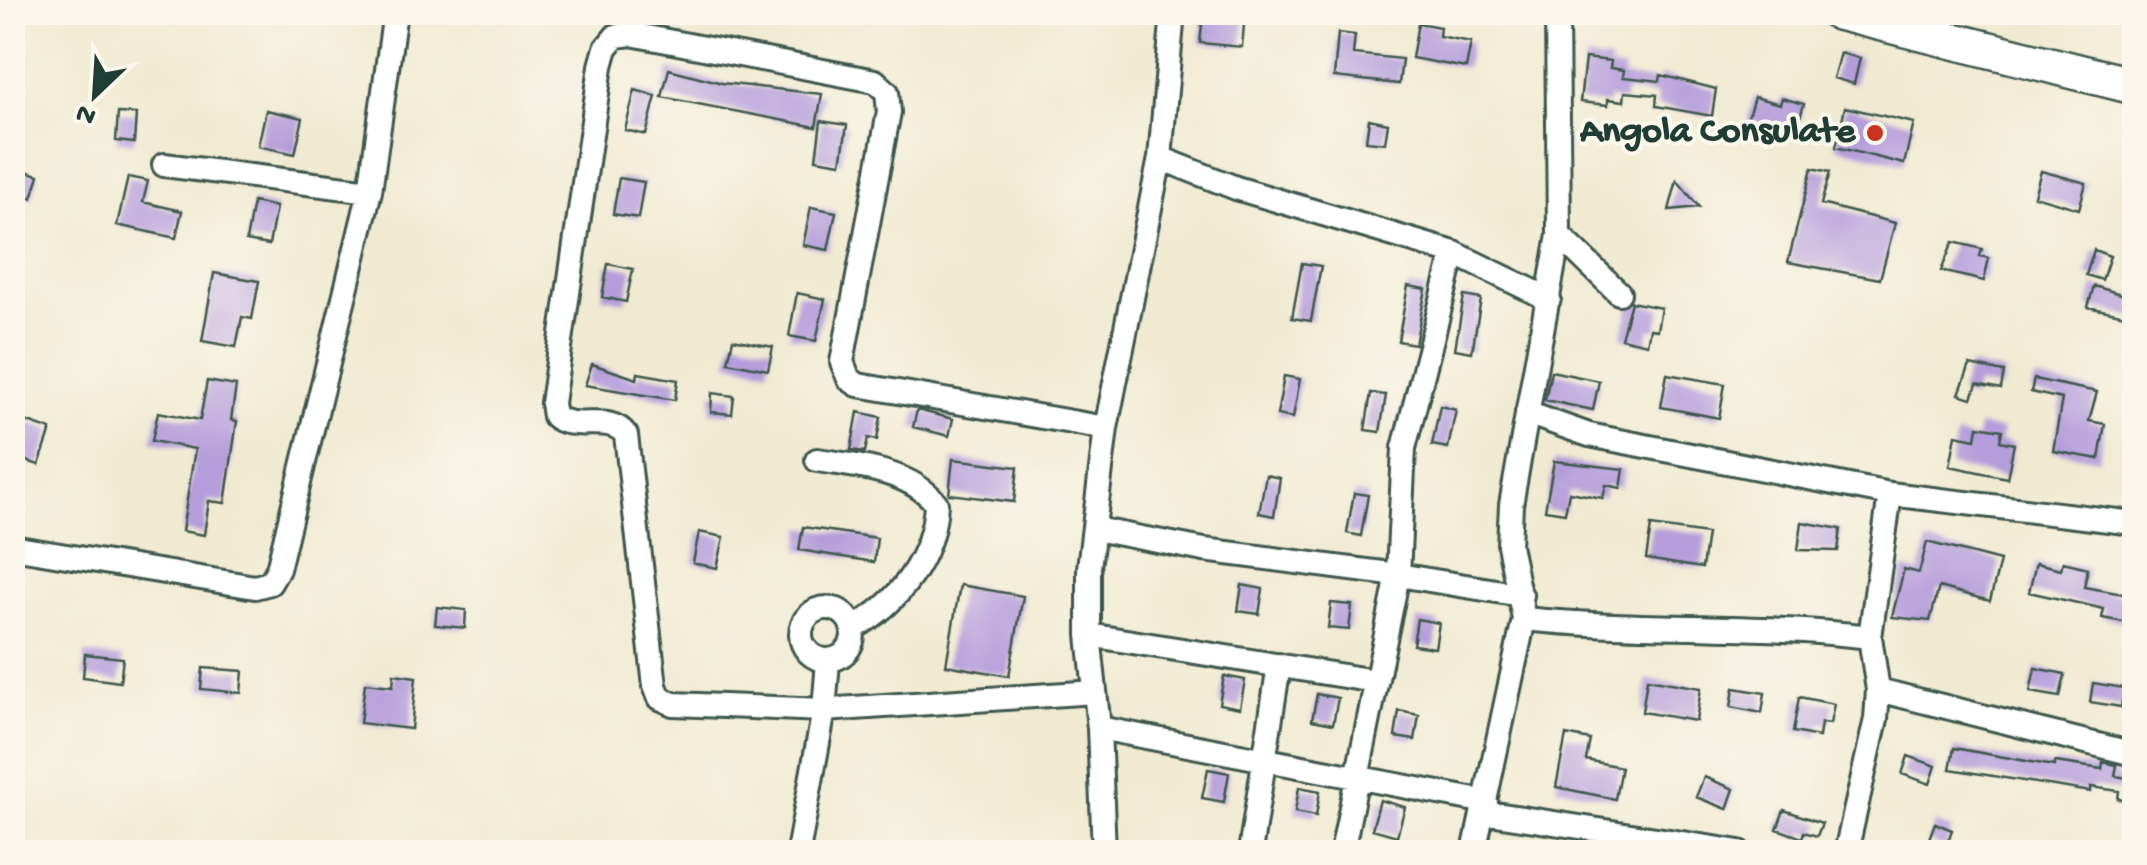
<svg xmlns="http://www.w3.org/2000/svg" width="2147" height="865" font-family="'Gochi Hand',sans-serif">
<rect width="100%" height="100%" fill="#fbf7ec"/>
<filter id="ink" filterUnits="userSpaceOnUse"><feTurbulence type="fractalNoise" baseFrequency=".01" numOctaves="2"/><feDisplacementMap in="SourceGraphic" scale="20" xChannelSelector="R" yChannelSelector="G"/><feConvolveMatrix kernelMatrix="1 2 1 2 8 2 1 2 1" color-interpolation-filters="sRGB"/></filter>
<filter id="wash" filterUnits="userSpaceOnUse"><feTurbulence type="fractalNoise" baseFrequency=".0048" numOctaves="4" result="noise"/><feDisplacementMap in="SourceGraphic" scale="40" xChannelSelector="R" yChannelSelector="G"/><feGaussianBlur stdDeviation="2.25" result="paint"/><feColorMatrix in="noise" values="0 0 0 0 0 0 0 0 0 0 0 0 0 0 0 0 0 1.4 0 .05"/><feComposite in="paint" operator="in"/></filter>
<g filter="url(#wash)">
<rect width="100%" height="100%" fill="#f0ead2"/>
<g id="blocks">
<path fill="#b49dda" d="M1225,12l20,2 -3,33 -42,-4 3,-27 22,2z
M1418,23l22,4 -1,9 32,6 -5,26 -54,-10z
M1338,33l17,2 -2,19 49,5 -3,25 -65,-7z
M1840,53l20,5 -6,26 -21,-6z
M1585,58l26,3 -1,7 14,2 -1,7 37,4 1,-6 55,14 -4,27 -56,-10 1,-11 -32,-3 -1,9 -16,-2v6l-28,-3z
M669,69l53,14 100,11 -6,33 -154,-30z
M635,90l21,6 -10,39 -21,-5z
M1754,97l26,7 2,-6 22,6 -9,30 -48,-14z
M1845,107l69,16 -10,41 -68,-17z
M266,110l37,8 -8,36 -37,-8z
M118,113l18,1 -2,29 -18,-2z
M1369,119l19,4 -3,20 -19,-2z
M821,121l26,4 -6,38 -25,-4z
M1812,168l18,4 -9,32 74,19 -15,56 -92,-17z
M22,170l17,5 -7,23 -17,-5z
M2041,171l45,12 -7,26 -45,-13z
M128,177l20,4 -5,21 39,9 -6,27 -59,-13z
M619,178l25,4 -6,36 -25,-4z
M1677,180l22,27 -30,3z
M253,202l23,5 -7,38 -23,-4z
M811,207l25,5 -8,38 -25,-5z
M1953,242l29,7 -2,7 9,2 -5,23 -43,-10z
M2094,250l16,6 -8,24 -16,-5z
M1302,263l19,3 -10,55 -19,-3z
M608,264l25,5 -7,33 -24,-5z
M214,273l45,8 -7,38 -10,-2 -6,30 -34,-6z
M1408,286l18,3 -11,55 -17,-3z
M2094,286l40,12v19l-46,-10z
M797,293l28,6 -9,42 -27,-5z
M1464,296l17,3 -9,53 -17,-3z
M1631,302l30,6 -4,22 -7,-1 -3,15 -26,-6z
M733,339l40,8 -5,23 -40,-8z
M592,364l45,15 1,-6 40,7 -3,20 -90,-15z
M1970,365l34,7 -3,17 -24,-5 -5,14 -13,-4z
M1551,371l48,10 -6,29 -48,-10z
M1667,374l58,10 -6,34 -58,-11z
M1284,376l16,3 -7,39 -16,-3z
M2034,379l63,13 -8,29 16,3 -6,35 -46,-8 9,-52 -31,-7z
M207,381l29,5 -5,34 6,1 -12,82 -16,-2 -5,34 -22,-4 13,-82 -43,-8 6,-29 42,8z
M712,393l22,3 -2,18 -21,-2z
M1371,393l15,2 -6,37 -15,-2z
M1440,406l16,4 -8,38 -16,-3z
M917,410l36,9 -4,17 -36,-9z
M858,412l23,5 -4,23 -9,-2 -3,14 -14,-2z
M25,421l26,9 -12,35 -26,-8z
M1978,426l24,4 -2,11 14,3 -7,34 -57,-12 6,-31 20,4z
M953,459l65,8 -4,35 -65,-8z
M1554,461l70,8 -3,19 -15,-3 -3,13 -34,-6 -4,21 -20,-3z
M1266,475l14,3 -6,38 -15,-3z
M1354,493l14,2 -7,41 -14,-3z
M1802,522l39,7 -3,22 -40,-1z
M1651,526l56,8 -5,34 -56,-9z
M803,527l74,11 -3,24 -75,-12z
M699,532l25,5 -7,31 -24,-5z
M1927,542l73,19 -10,40 -51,-14 -9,34 -38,-4 12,-48 15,4z
M2063,562l25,6 -4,19 50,9v28l-32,-6 2,-9 -75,-17 7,-29 25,6z
M960,585l63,11 -14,80 -63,-11z
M1242,585l21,4 -4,25 -21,-3z
M1331,603l21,2 -3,25 -21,-2z
M437,607l29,3 -1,18 -30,-3z
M1417,619l22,4 -4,25 -22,-3z
M85,654l38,4 -3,24 -37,-5z
M203,668l40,3 -2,22 -40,-4z
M2035,668l30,6 -5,23 -30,-5z
M394,674l22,3 -5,52 -51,-6 5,-40 28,3z
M1224,676l21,4 -5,28 -21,-4z
M1647,679l54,9 -5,33 -54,-9z
M2093,683l31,5 -3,19 -31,-5z
M1734,688l31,5 -3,20 -31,-6z
M1317,694l21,4 -5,26 -21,-4z
M1799,697l35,7 -4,20 -9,-1 -2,14 -26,-5z
M1399,711l20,4 -4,25 -20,-3z
M1566,735l24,5 -4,20 35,7 -6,32 -59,-12z
M1954,748l100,18 1,-4 47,7 1,-7 14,3 -2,11 19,3v23l-16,-3 1,-8 -28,-4v5l-141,-23z
M1908,756l28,10 -6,18 -28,-10z
M1208,769l21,4 -5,29 -22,-4z
M1704,777l30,12 -7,20 -31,-12z
M1299,787l21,4 -4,25 -21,-4z
M1380,800l25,7 -8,29 -25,-7z
M1784,810l38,13 -5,13 -13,-4 -2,6 -25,-9z
M1935,823l17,7 -7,19 -17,-8z"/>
</g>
</g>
<g filter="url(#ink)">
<use href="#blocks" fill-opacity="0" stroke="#3e574c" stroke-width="2.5"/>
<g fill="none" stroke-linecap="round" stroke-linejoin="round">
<g stroke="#3e574c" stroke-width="28">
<path id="minor" d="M1160,158l76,30 218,65
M164,165l206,26
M1559,235l60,58
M1527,413l62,22 301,59 244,29
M817,460c40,6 92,10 119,43 -2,53 -37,101 -83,125
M1095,529l109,21 194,25 6,-127 50,-195 95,46
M12,547l243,40 15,-4 8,-14 92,-378 25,-179
M801 634a26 26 0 1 1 52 0a26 26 0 1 1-52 0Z
M1524,619c116,12 232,4 346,18
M1089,635l286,46
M828,661l-4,49 -151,-6 -13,-6 -5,-12 -29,-251c-16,-23 -52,-2 -72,-19l-2,-13 49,-337 5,-18 10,-12 15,-2 244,47 12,11 2,20 -47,250 7,17 9,6 248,43
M1878,690l256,64
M1099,728l387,74
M1483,812l257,40
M798,852l26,-142 271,-18
M1104,852l-5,-124 -10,-93v-67l17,-140 54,-270 13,-146
M1250,852l29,-187
M1342,852l56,-277 123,20
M1474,852l50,-233 -15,-74 2,-40 48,-270 -2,-223
M1846,852l30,-133 2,-29 -8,-53 20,-143"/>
</g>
<g stroke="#3e574c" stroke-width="40">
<path id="primary" d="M1838,12l296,74"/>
</g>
<use href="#minor" stroke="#fff" stroke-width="22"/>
<use href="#primary" stroke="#fff" stroke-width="35"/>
</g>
</g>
<circle fill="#c8321e" stroke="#fbf7ec" stroke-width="4" cx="1875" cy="133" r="10"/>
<g text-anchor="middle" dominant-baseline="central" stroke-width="8" stroke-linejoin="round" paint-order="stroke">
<g font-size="38" font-weight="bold" fill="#1f3d34" stroke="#fbf7ec" text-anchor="end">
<text x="1855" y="133">Angola Consulate</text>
</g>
</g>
<rect width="2147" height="865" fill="none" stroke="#fbf7ec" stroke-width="50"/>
<g transform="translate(95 95) rotate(205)" stroke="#fbf7ec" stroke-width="8" paint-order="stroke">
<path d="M0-8L18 38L0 25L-18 38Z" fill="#1f3d34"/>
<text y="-15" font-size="28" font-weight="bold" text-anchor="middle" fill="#1f3d34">N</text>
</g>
</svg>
